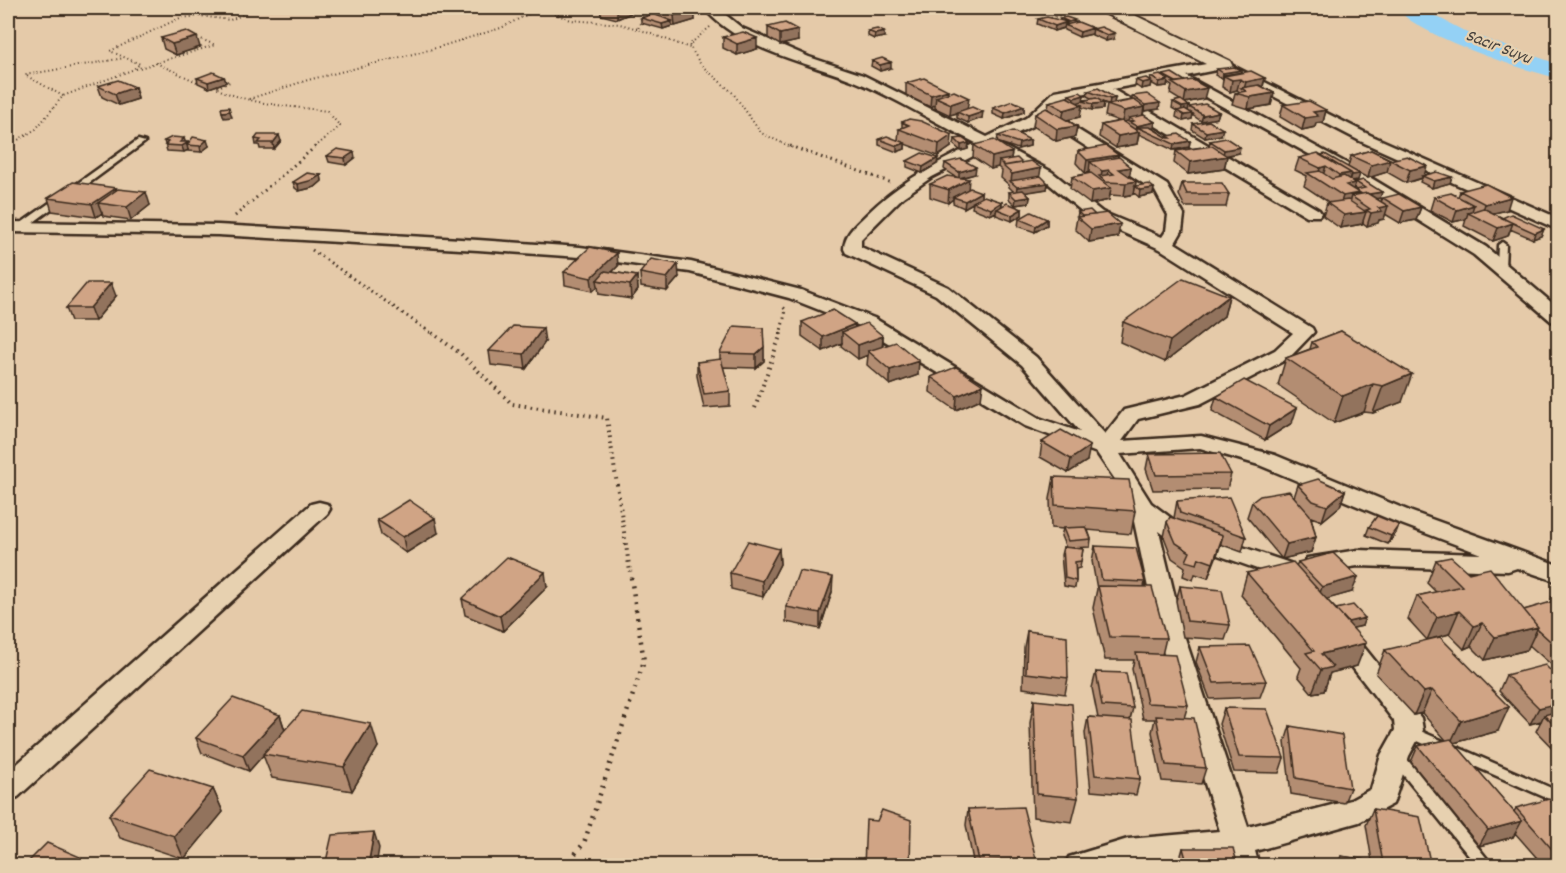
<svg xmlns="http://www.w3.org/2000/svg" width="1566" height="873" font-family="Dekko,sans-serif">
<rect width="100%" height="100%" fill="#e5caa9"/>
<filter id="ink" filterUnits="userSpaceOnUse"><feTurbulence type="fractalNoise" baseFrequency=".0167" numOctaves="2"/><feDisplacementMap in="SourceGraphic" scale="12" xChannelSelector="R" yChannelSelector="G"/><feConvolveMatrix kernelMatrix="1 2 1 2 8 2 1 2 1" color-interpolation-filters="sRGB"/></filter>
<g filter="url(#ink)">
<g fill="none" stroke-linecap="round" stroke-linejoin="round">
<path fill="#94d1f5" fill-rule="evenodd" d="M1397,8h23l48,25 90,31v14c-33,-7 -143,-43 -161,-70z"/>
<g stroke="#3b2a1e" stroke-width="5">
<path id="lane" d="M138,140l7,2 -68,50h-6v-4z
M58,197h3l4,2 -42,31h-6v-4z
M1502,242l4,3 -1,23 -4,3 -4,-3 1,-23z
M1409,726l149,65v12l-154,-68 -2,-4 2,-4z
M1397,751l5,2 91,113h-16l-85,-105 -2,-4 2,-4z"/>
</g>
<g stroke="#3b2a1e" stroke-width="5">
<path id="street" d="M704,8h13l25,20 67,29 54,18 124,62 39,-19 29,-27 168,-30 147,74 188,83v11l-6,-2 -192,-86 -139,-72 -35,7 160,87 140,84 72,61v15l-7,-2 -77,-66 -138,-86 -158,-87v-5l-66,12 207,121 2,3 -2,3h-12l-210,-125 -33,6 -28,27 -38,19 54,29 50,40 60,25 4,-6 2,-16 -13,-24 -110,-71 2,-3h10l110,68 17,30 -2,16 -7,12 137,85 2,4 -25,26 -89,46 -62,15 -16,22 79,-5 74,19 137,57 146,53v17l-41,-14 -9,3 -150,-5 -43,6 -8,-2 -4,-6 4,-6 51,-8 123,4 -85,-32 -137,-57 -59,-17 -80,6 31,49 32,24 107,36 18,21 -3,6 -9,2 -9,-2 -13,-15 -107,-38 -8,-6 25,104 64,192 103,-27 20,-11 10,-34 14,-25 -1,-9 -65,-84 4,-6 9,-3 9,3 70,87 2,12 -14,26 -16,48 -34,18 -104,29 4,15h-30l-3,-10 -100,10h-61l4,-9 59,-18 92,-8 -62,-196 -27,-128 -8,-16 -26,-38 -72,-27 -165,-100 -71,-28 -99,-26 -110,-15 -102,-7 -260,-15 -210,-3v-10l210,3 260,15 102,7 111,15 110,28 73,28 165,100 41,14 -58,-67 -86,-70 -90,-42 -2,-4c1,-16 11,-23 22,-34 36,-35 66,-49 110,-72 -41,-20 -81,-46 -124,-63 -47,-18 -114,-31 -148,-72zM987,149l55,29 48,40 70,31 133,84 -18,17 -89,45 -62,15 -19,24 -69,-77 -88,-70 -87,-40v-8l42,-42 29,-20z
M319,502l8,2 3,5 -3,5 -309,283 -10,3v-28l303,-268z"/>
</g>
<g stroke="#3b2a1e" stroke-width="4">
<path id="secondary" d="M1100,8h20l110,53 2,4 -2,4h-14l-114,-57z"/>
</g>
<path stroke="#3b2a1e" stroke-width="2" stroke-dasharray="1 3" stroke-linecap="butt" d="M539,8l32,12 49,4 18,5
M645,8l-7,21 52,19
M1047,19l37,-11
M710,27l-21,18 12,20 32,28 28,40 32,15
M156,63l43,20 3,-2
M136,69l79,-24 -14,-6
M223,80l7,2 -14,6c34,17 74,18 111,23l13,15 -26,22
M63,96l-38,-21 99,-17
M249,99l59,-19 121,-30 72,-22 39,-20
M8,146l28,-17 27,-33 69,-26 8,-6 -30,-13 70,-33 20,-2 30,4 17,-7 -2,-5"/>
<path stroke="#3b2a1e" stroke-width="3" stroke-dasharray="1.5 4" stroke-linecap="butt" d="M790,146l102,37
M235,216l81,-70
M312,250l122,85
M780,335l6,-25 -3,-3"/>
<path stroke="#3b2a1e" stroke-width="4" stroke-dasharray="1.5 4.5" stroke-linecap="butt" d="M432,333l29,21 51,50 95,14 23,154
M755,408l26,-75"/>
<path stroke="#3b2a1e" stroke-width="4.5" stroke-dasharray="2 6" stroke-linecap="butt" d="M565,866l19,-23 60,-182 -14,-90"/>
<use href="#lane" fill="#e7d1b0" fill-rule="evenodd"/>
<use href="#street" fill="#e7d1b0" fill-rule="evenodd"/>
<use href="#secondary" fill="#e7d1b0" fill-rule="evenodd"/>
</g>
<path fill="#b38d72" stroke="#3b2a1e" stroke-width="1.5" d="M600,8h31v5l-14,6 -16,-4z
M652,8h38l5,12 -20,6 -3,-1v1l-9,3 -22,-6v-5l11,-4z
M1060,18l15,4h3l36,17 -8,2 -14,-6v-1l-13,3 -15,-7v-2l-10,3 -17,-7 1,-5 22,1z
M768,27l30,14 -18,4 -12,-7z
M868,31l16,6 -10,2 -6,-3z
M723,37l34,12 -20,6 -14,-7z
M161,38l39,9 -24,8 -12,-6z
M872,61l19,7 -11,3 -9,-5z
M1217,69l23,4 25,5 -2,9 11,6 -3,12 -23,4 -16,-5 3,-11 5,-1 -3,-2 -7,2 -8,-5 1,-8 -8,-4z
M1163,75l41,24 -19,4 4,4 30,5 -2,6 -16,3 -9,-6v4l-9,2 -7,-4 1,-6 -5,-3 1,-6 7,-2 -10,-6 2,-8 -5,-3v3l-9,1 -7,-4 -1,4 -9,2 -6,-4 1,-5 14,1 1,-4h12z
M224,77l2,5 -17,6 -11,-5 -1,-5z
M906,83l42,10 20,16 14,9 -14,5 -11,-5v-5l-7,2 -15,-7v-3l-5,2 -24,-12z
M98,86l37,1 3,12 -19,6 -17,-8z
M1088,91l27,7 -1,5 18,-3v-4l27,13 -15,2 -1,4 12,7 -1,6h-1l15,10v-2l22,5 -1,6 -16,3 -34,-16 -2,10 -21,4 -17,-11 2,-12 18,-4 -14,-5 2,-11 1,-1 -6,-2 1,7 -11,1 -11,-3 -1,10 -12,3 9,6 -2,11 -19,4 -23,-15 2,-12 13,-5 1,-7 19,-4 1,-3h15l-1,5 10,-1 -6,-3z
M1283,105l43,5 -3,12 -7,1 -1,4 -13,3 -22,-13z
M1024,106v6l-20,7 -11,-5v-6z
M902,122l49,25 -13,9 -33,-12v5l-8,3 -18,-7v-6l19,1 1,-11 3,-1z
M1193,124l28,11 -16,3 -13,-8z
M998,136l32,4v6l-12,3 -21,-7z
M255,139l26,2 -7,8h-14l-1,-4h-3z
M955,139l14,4 -1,6 -7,2 -7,-6z
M164,141l21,1 24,4 -8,6 -13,-1v-1l-4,2 -17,-1z
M1210,141l29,12 -13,3h1l-3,13 -36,5 -14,-11 2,-12 33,-5z
M974,145l38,7 -1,7 29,17 7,13 -22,3 5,5 -1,6 -14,2 -6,-6v-7h5l-5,-5v-2l-8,-7 1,-7 -4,-4 -7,2 -18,-12z
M1371,150l53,25 26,8 -18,5 -12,-6 2,-4 -16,5 -19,-11 -19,6 -12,-6 2,8 -6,1 3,2 -2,7 2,1 1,-1 -2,-2 2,-6 24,16 -4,1 5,3 2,-4 38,9 -5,13 -16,3 -15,-9 -1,5 -5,1 -1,3 -11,3 -4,-3v-3l-1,4 -22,4 -17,-12 4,-13h3l-26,-17 3,-10 -12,-6 4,-12 49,9 3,-11z
M1078,151l40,4v3l13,9 -2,9 7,5 -2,13 -10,2 -14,-1 -1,5 -19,4 -20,-15 2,-12 17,-4v-1l-4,1 -9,-10z
M327,156l28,2 -9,7 -17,-3z
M907,161l30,3 -15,9 -15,-6z
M945,163l30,11 -14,4 7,11 13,3v6l21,4v4l20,3v6l-10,6 -16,-6v-3l-6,3 -18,-7 1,-5 -9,5 -11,-5v-4l-5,4 -18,-6v-13l26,-7 -12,-8z
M321,175l1,6 -7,6 -16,4 -4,-3 -2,-6z
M1182,183l47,11 -3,13h-41l-6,-12z
M1135,186l19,2 -1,6 -14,3 -5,-4z
M116,188l1,2 33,15 -19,15 -28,-4 -1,-3 -6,4 -44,-6 -4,-13z
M1460,191l47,19 -14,3 9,5 42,11 -3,7 -8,3 -23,-10 -2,7 -15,5 -29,-15 2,-7 -13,3 -23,-12 4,-13h24z
M1078,212l40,25 -29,5 -14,-13z
M1019,219h28v6l-12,7 -17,-6z
M618,266l-6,6 25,4 1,14 -7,9 -32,-5 -1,-8 -5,5 -28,-6 -1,-13z
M640,273l39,4 -12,14 -26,-4z
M116,296l-21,25h-24l-5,-13z
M1229,296l-5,20 -59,46 -45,-20 3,-20z
M802,322l53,2 -1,3 29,9v10l35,29 -28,10 -23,-20 1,-10 -10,4 -17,-13 1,-3 -19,8 -21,-15z
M763,328l1,33 -8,7 -33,-1 7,24v15l-26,2 -7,-32v-14l23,-2v-7z
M1341,331l61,71 -29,11 -9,-1 -30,11 -56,-38 8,-27 24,-9 2,-7z
M545,342l-19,27 -35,-4 -2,-14z
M931,377l50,22 -25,11 -26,-18z
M1216,397l76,26 -27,17 -53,-29z
M1042,442l45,19 -19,12 -28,-16z
M1149,454l82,20 -4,15 -74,1 -7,-21z
M1054,477l81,34 -4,23 -43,-4 3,9 -1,8 -20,1 13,1 -3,19 -4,1v12l-1,7 -11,-2 -3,-31 2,-8 3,1 -5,-12 2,-7 -12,-1 -1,-29z
M1298,485l47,6 -5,15 -18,15 -11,-4 5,20 -5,15 -29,7 -35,-42 5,-15 42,-5z
M1177,501l69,36 -4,15 -22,-8 -12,34 -13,-4 -2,6 -10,-4 2,-9 -13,-9 -8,-21 3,-15 7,-4z
M377,520l61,13 -32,20 -25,-18z
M1369,527l27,6 -8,11 -22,-9z
M1095,546l50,36 -1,5 22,51 -4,17 26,50 -4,13 22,50 -5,16 -39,-3 -10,-49 3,-13h-12l-11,-50 2,-9h-29l-12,-52 4,-19 -5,-28z
M779,549l1,15 -17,33 -32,-8 -1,-16z
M1436,560l33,13 55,37 26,-7 2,-6 6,-1v70l-4,1 -25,-22 -2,5 -42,10 -14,-14 -7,3 -15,-15 -22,6 -19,-21 9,-23 19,-4 -9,-9z
M1298,562l54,30 -26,7 10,10 26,17 -10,2 5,38 -27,7 -6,18 -12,2 -14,-17 3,-8 -60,-73 6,-22 49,-7z
M1180,586l50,39 -5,15 -42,-3 -7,-36z
M547,587l-44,44 -38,-16 -3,-16z
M832,592l-12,37 -34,-7v-15z
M1027,631l41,47 -3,16 -42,-6 1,-41z
M1200,647l66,34 -6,16 -50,2 -14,-37z
M1385,650l113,81 -44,12 60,69 2,-4 42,1v57h-14l-29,-33 -2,4 -34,9 -68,-84 7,-16 28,-6 -24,-27 -8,2 -38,-41z
M1096,672l37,36 -3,12 10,59 -4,16 -45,-4 -6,-58 3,-16 10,1 -6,-30z
M1506,675l52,3v76l-22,-23 5,-10 -11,3 -31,-33z
M1034,700l44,98 -6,24 -39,-5 -3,-94z
M1224,708l60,50 -5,15 -45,-1 -15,-48z
M280,715l5,15 93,17 -26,44 -80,-13 -9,-23 -14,16 -47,-18 -6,-15z
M1290,726l60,62 -6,15 -53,-9 -6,-52z
M213,789l10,23 -39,47 -64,-21 -11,-23z
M968,809l68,50 -2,7h-60l-8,-41z
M1373,809l58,57h-94l4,-10 31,5 -6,-36z
M1183,848l55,18h-60z"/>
<path fill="#92735d" stroke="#3b2a1e" stroke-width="1.5" d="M620,8h11v5l-14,6v-10z
M695,9v11l-20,6 -1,-11z
M672,21v5l-9,3 -1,-5z
M1067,22v4l-2,-1 -1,3 -10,3 1,-5z
M1093,28l-1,6 -13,3 1,-5z
M798,30v11l-18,4v-11z
M884,32v5l-10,2 1,-5z
M1115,33l-1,6 -8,2 1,-6z
M197,37l3,10 -24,8 -4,-11z
M757,38v11l-20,6v-11z
M891,62v6l-11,3v-6z
M1241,70l-2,6 -15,-1 -1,4h-1l1,-6z
M1250,76l-2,5 17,-3 -3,11 -16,4v-2l-2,-2 2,-7 -6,-3 -3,11 -7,2 2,-12 -2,-1z
M224,77l2,5 -17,6 -1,-6z
M1168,80l-1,6 -9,1 1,-5z
M1151,81l-1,6 -9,2 1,-6z
M135,87l3,12 -19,6 -4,-11z
M1207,88l-3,11 -20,4 2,-11z
M948,90v12l-12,-5 -1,8 -5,2 1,-12z
M1274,93l-3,12 -23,4 2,-12z
M1084,95l-1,6 -10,3 1,-6z
M969,98l-2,12 -10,2v1l-7,2 1,-11z
M1115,98l-1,5 -5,2 1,-6z
M1104,103l-1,6 -11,1 1,-6z
M1160,103l-1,6 -15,2 1,-6z
M1082,105l-2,12 -18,4 2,-11z
M1024,106v6l-20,7 1,-6z
M1189,106l-1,5 -7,2 1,-6z
M1144,107l-2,12 -13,-1 -1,3 -6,1 2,-11z
M1326,110l-3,12 -7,1 -1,4 -13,3 3,-12 8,-6z
M230,111l2,6 -8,1 -2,-6z
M983,112l-1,6 -14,5v-6z
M1219,112l-2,6 -16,3 2,-6z
M1193,114l-1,5 -9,2 1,-6z
M1155,122l-1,6 -10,2 -7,-3v4l-2,1 1,-6z
M1077,126l-2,11 -19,4 1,-12z
M1223,129l-2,6 -16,3 1,-6z
M1139,132l-2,12 -21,4 2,-12z
M279,135l2,6 -7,8 -1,-6z
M952,135l-1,12 -13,9 1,-12z
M184,138l2,6 3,-2 -2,3 1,5 -4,2 -4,-10z
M207,140l2,6 -8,6 -1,-6z
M1030,140v6l-12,3 1,-6z
M1190,141l-1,6 -16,3 1,-6z
M905,143v6l-8,3v-6z
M969,143l-1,6 -7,2v-6z
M1240,147l-1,6 -16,3 1,-6z
M354,152l1,6 -9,7 -1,-7z
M1012,152l-2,12 -11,-3 -1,6 -7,2 1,-12z
M1118,155l-2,12 -26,-5 -1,10 -4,1 2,-13z
M1227,156l-3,13 -36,5 2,-12z
M938,158l-1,6 -15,9 1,-6z
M1390,160l-3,12 -19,6 3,-13z
M1326,166l-4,13h-5l3,-11z
M1427,166l-3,10h-2v2l-16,5 4,-13z
M976,167l-1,7 -16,4v-6z
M1131,167l-2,12 -10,-10z
M1041,168l-2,13 -28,1 1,-8z
M1109,170l-2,12 -6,-4 1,-7z
M1351,173l-3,11 7,-1 -3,11 7,-1 -2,7 -6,-4 -3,11 -9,2 7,-23 -10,1 3,-12z
M1360,174l-2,6 -9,1 2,-6z
M321,175l1,6 -7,6 -16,4 -1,-7z
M1452,177l-2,6 -18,5 2,-7z
M969,179l-1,12 -15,6v2l-5,4 1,-13z
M1136,181l-2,13 -10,2 2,-13z
M1048,183l-1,6 -31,5 1,-7z
M116,188l4,12 -22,3 4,10 -6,4 -4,-13z
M1111,188l-2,12 -19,4 2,-13z
M1154,188l-1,6 -14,3 1,-7z
M146,192l4,13 -19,15 -4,-13z
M981,192v6l-17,10 1,-7z
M1382,192l-2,6 -18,3 2,-6z
M1030,197l-1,6 -14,2 1,-6z
M1511,197l-4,13 -26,6 4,-12z
M1002,202l-1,7h-4l-1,3 -6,3 1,-6z
M1474,205l-3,9 -3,-1 -2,6 -13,3 4,-12z
M1388,206l-4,13 -5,1 -1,3 -11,3 4,-13 7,-5z
M1421,207l-5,13 -16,3 4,-12z
M1022,209v6l-10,6v-6z
M1366,212l-4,12 -22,4 4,-13z
M1047,219v6l-12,7 1,-6z
M1513,223l-5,13 -15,5 5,-13z
M1120,224l-2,13 -29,5 2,-13z
M1544,229l-3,7 -8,3 2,-6z
M617,253l1,13 -15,15 -6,-1 1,6 -5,5 -2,-13z
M678,264l1,13 -12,14v-13z
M637,276l1,14 -7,9 -1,-14z
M111,283l5,13 -21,25 -5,-13z
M1229,296l-5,20 -59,46 5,-21z
M855,324l-1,14 -12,-6v11l-19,8v-14z
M543,328l2,14 -19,27 -2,-15z
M883,336l-1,14 -14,1v4l-10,4v-14z
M764,347v14l-8,7v-14z
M919,361l-1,14 -28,10v-15z
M1412,374l-10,28 -29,11 10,-27z
M1373,384l-9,28 -30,11 9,-27z
M983,385l-2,14 -25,11 1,-14z
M1297,408l-5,15 -27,17 4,-14z
M1090,446l-3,15 -19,12 3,-14z
M1345,491l-5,15 -18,15 5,-15z
M435,518l3,15 -32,20 -3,-16z
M1399,525l-3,8 -8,11 3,-8z
M1223,535l-4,15 -11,28 5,-15z
M1316,537l-5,15 -29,7 5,-15z
M779,549l1,15 -17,33 -1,-16z
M545,572l2,15 -44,44 -3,-15z
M833,577l-1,15 -12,37v-16z
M1358,577l-6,15 -35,10 5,-15z
M1459,611l-10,23 -22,6 10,-23z
M1365,618l-3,8 -17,4 3,-8z
M1482,623l-11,23 -7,3 10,-23z
M1538,627l-11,23 -42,10 10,-23z
M1366,643l-9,23 -27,7 -6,18 -12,2 9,-23v-16z
M1558,659v7l-4,1z
M1432,690l-10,23 -8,2 10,-23z
M1558,703v13l-14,-1 -3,6 -11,3 9,-16z
M1509,707l-11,24 -48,13 11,-23z
M280,715l5,16 -36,40 -6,-16z
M371,724l7,23 -26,44 -8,-24z
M213,789l10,23 -39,47 -10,-23z
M1522,821l-9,16 -34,9 9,-16z
M374,832l5,16 -3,18h-8z
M80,857l5,9h-13z"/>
<path fill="#d0a485" stroke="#3b2a1e" stroke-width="1.5" d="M656,8h34l5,1 -21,6z
M653,14l19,7 -10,3 -21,-6z
M1047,17l20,5 -12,4 -17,-7z
M1066,17l9,3 -6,2 -9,-4z
M1078,22l15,6 -13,4 -15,-7z
M785,23l13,7 -18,4 -12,-7z
M1101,27l14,6 -8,2 -14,-6z
M877,29l7,3 -9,2 -7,-3z
M186,31l11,6 -25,7 -11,-6z
M743,32l14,6 -20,6 -14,-7z
M882,58l9,4 -11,3 -8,-4z
M1234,67l7,3 -18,3 -6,-4z
M1251,71l14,7 -19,4 -6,-3 -8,1 -8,-4z
M213,72l11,5 -16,5 -11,-4z
M1243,72l-18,4 -1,-1z
M1172,73l13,8 -9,1 -13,-7z
M1160,75l8,5 -9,2 -8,-5z
M924,78l24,12 -17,5 -25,-12z
M1146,78l5,3 -9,2 -6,-3z
M118,80l17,7 -20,7 -17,-8z
M1193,80l14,8 -21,4 -14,-9z
M1259,85l15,8 -24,4 -15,-4 11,-2 -5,-3z
M1098,88l17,10 -5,1 -22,-8z
M954,91l15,7 -18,6 -15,-7z
M1080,92l4,3 -10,3 -5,-3z
M1147,94l13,9 -15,2 -13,-9z
M1067,97l15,8 -18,5 -15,-8z
M1096,98l8,5 -11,1 -11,-3z
M1134,100l10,7 -20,4 -17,-6z
M1181,100l8,6 -7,1 -9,-5z
M1013,101l11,5 -19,7 -12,-5z
M1309,101l17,9 -13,2 5,4 -13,2 -22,-13z
M1205,104l14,8 -16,3 -14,-8z
M229,107l1,4 -8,1 -1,-4z
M972,107l11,5 -15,5 -11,-5z
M1046,108l31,18 -20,3 -22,-15z
M1185,109l8,5 -9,1 -7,-4z
M1144,115l11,7 -19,4 -7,-4 5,-1 -5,-3z
M909,119l12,2 31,14 -13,9 -40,-15 10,-4 -7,-3z
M1122,121l17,11 -21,4 -17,-11z
M1209,121l14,8 -17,3 -13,-8z
M1137,127h13l18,11h3l-3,-2 11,-2 11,7 -16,3z
M1013,131l17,9 -11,3 -21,-7z
M258,135h21l-6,8h-15l3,-3 -6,-1z
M887,136l18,7 -8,3 -18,-7z
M172,137l12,1 -4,4h9l-7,4 -17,-1 3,-3 -4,-1z
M193,137l14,3 -7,6 -13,-1z
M962,138l7,5 -8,2 -6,-6z
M1226,138l14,9 -16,3 -14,-9z
M994,140l18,12 -20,5 -18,-12z
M1106,146l12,9 -31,5 -9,-9z
M1212,146l15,10 -37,6 -14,-11z
M337,149l17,3 -9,6 -18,-2z
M1371,150l20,10 -20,5 -20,-9z
M922,153l16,5 -15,9 -16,-6z
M1318,153l33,20 -12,2 -13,-9 -6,2 -21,-10z
M1325,154l35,20 -9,1v-2l-31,-18z
M1407,156l20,10 -17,4 -20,-10z
M1119,157l12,10 -12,2 17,12 -10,2 -20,-1 -7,-6 15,-2 -5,-4 -7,1 -12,-9z
M1017,158l5,5 -18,3 -5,-5z
M961,159l15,8 -17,5 -14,-9z
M1031,161l10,7 -29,6 -9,-8z
M1320,171l12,8 12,-3 11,7 -9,2 13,8 -16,3 -36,-23z
M1437,172l15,5 -18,4 -12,-5z
M307,173l14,2 -8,5 -15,4 -5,-2z
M1091,173l20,15 -19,3 -20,-14z
M947,176l22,3 -20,11 -19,-6z
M1041,176l7,7 -31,4 -7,-6z
M1363,180l19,12 -13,2 -2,-1 -5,1 -6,-4 9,-2 -9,-6z
M73,182l43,6 -24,16 -44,-6z
M1182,183h40l7,11h-42z
M1149,184l5,4 -14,2 -5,-4z
M1486,184l25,13 -26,7 -25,-13z
M970,188l11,4 -16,9 -12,-4z
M118,189l28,3 -19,15 -29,-4z
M1023,190l7,7 -14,2 -7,-7z
M1367,193l21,13 -10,2 4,3 -11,2 -5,-3 4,-1 -19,-13z
M1451,193l23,12 -17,5 -23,-13z
M1399,194l22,13 -17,4 -21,-13z
M984,196l18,6 -11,7 -18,-7z
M1348,200l18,12 -22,3 -17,-12z
M1007,203l15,6 -10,6 -15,-6z
M1483,208l30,15 -15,5 -30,-15z
M1090,210l5,5 -13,1 -4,-4z
M1031,212l16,7 -11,7 -17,-7z
M1107,213l13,11 -29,5 -14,-12z
M1511,214l33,15 -9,4 -33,-15z
M590,247l27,6 -26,25 -27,-6z
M651,259l27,5 -11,14 -27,-5z
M605,271l32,5 -7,9 -33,-5z
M1183,278l46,18 -59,45 -47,-19z
M87,283h24l-21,25h-24z
M833,310l22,14 -32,13 -21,-15z
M867,323l16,13 -25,9 -16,-13z
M513,326l30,2 -19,26 -35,-3z
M734,326l29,2 1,19 -8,7 -36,-1z
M1341,331l71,43 -29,12 -10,-2 -30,12 -57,-38 31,-11 -5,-5z
M896,342l23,19 -29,9 -22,-19z
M721,359l9,32 -26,3 -7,-32z
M956,367l27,18 -26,11 -26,-19z
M1244,380l53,28 -28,18 -53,-29z
M1061,430l29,16 -19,13 -29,-17z
M1220,453l11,21 -75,1 -7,-21z
M1054,477l75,3 6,31 -80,-6z
M1318,479l27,12 -18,15 -14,-5 -15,-16z
M1289,491l21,24 6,22 -29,7 -35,-42 8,-6z
M1229,497l17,40 -66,-24 -3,-12z
M409,500l26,18 -32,19 -26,-17z
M1377,516l22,9 -8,11 -22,-9z
M1170,517l53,18 -10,28 -14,-5 -2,6 -11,-3 4,-9 -14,-9 -9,-21z
M1086,527l5,12 -23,2 -5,-13z
M748,541l31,8 -17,32 -32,-8z
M1095,546l41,2 9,34 -43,-2z
M1063,547l20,2 -2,12 -6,1 1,19 -11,-3z
M1333,553l25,24 -36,10 -24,-25z
M507,557l38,15 -45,44 -38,-17z
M1451,557l18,16 21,-5 48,59 -43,10 -13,-14 -8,3 -15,-15 -22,6 -20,-21 45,-10 -26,-26z
M1293,562l73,81 -45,11 12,13 -12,3 -15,-17 8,-2 -67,-78z
M799,571l34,6 -13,36 -34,-6z
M1098,586l54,1 14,51 -56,-1z
M1180,586l42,4 8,35 -43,-4z
M1558,596v7l-6,-6z
M1551,602l7,6v40l-21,-19 1,-2 -14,-17z
M1353,605l12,13 -17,4 -12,-13z
M1027,631l40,5 1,42 -42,-5z
M1440,637l69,70 -48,14 -29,-31 -8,2 -39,-42z
M1250,646l16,35 -52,2 -14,-36z
M1136,653l39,2 13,50 -41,-2z
M1545,665l13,13v25l-19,5 -33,-33z
M1096,672l30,1 7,35 -31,-2z
M233,698l47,17 -37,40 -47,-17z
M1034,700l38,4 6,94 -41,-4z
M1224,708l43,1 17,49 -45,-1z
M302,711l69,13 -27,43 -81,-13z
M1558,711v18l-14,-14z
M1156,716l38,2 12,50 -40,-3z
M1088,717l44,3 8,59 -45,-4z
M1290,726l52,9 8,53 -54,-10z
M1451,739l71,82 -34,9 -70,-84z
M150,769l63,20 -39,47 -65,-21z
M1549,799l9,10v47l-42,-48z
M1023,807l13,52 -57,2 -11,-52z
M1373,809l47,8 11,49h-32l-16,-3z
M882,810l29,10 -1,46h-46l2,-46 11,1z
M374,832l-6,34h-43l7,-31z
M47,843l33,14 -8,9h-48z
M1183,848h50l5,18h-50z
M1341,856l57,9 1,1h-57z
M1064,862l38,1 1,3h-38z
M1173,863v3l-66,-1z"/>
</g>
<g text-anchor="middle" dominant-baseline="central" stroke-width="4.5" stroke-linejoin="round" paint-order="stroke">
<g font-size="18" font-style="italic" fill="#48433e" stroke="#e7d1b0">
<text transform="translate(1498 48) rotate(21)">Sacır Suyu</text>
</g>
</g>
<rect width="1566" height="873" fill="none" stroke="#e7d1b0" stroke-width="30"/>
<rect x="15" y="15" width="1536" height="843" fill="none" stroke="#3b2a1e" stroke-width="2" filter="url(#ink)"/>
</svg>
